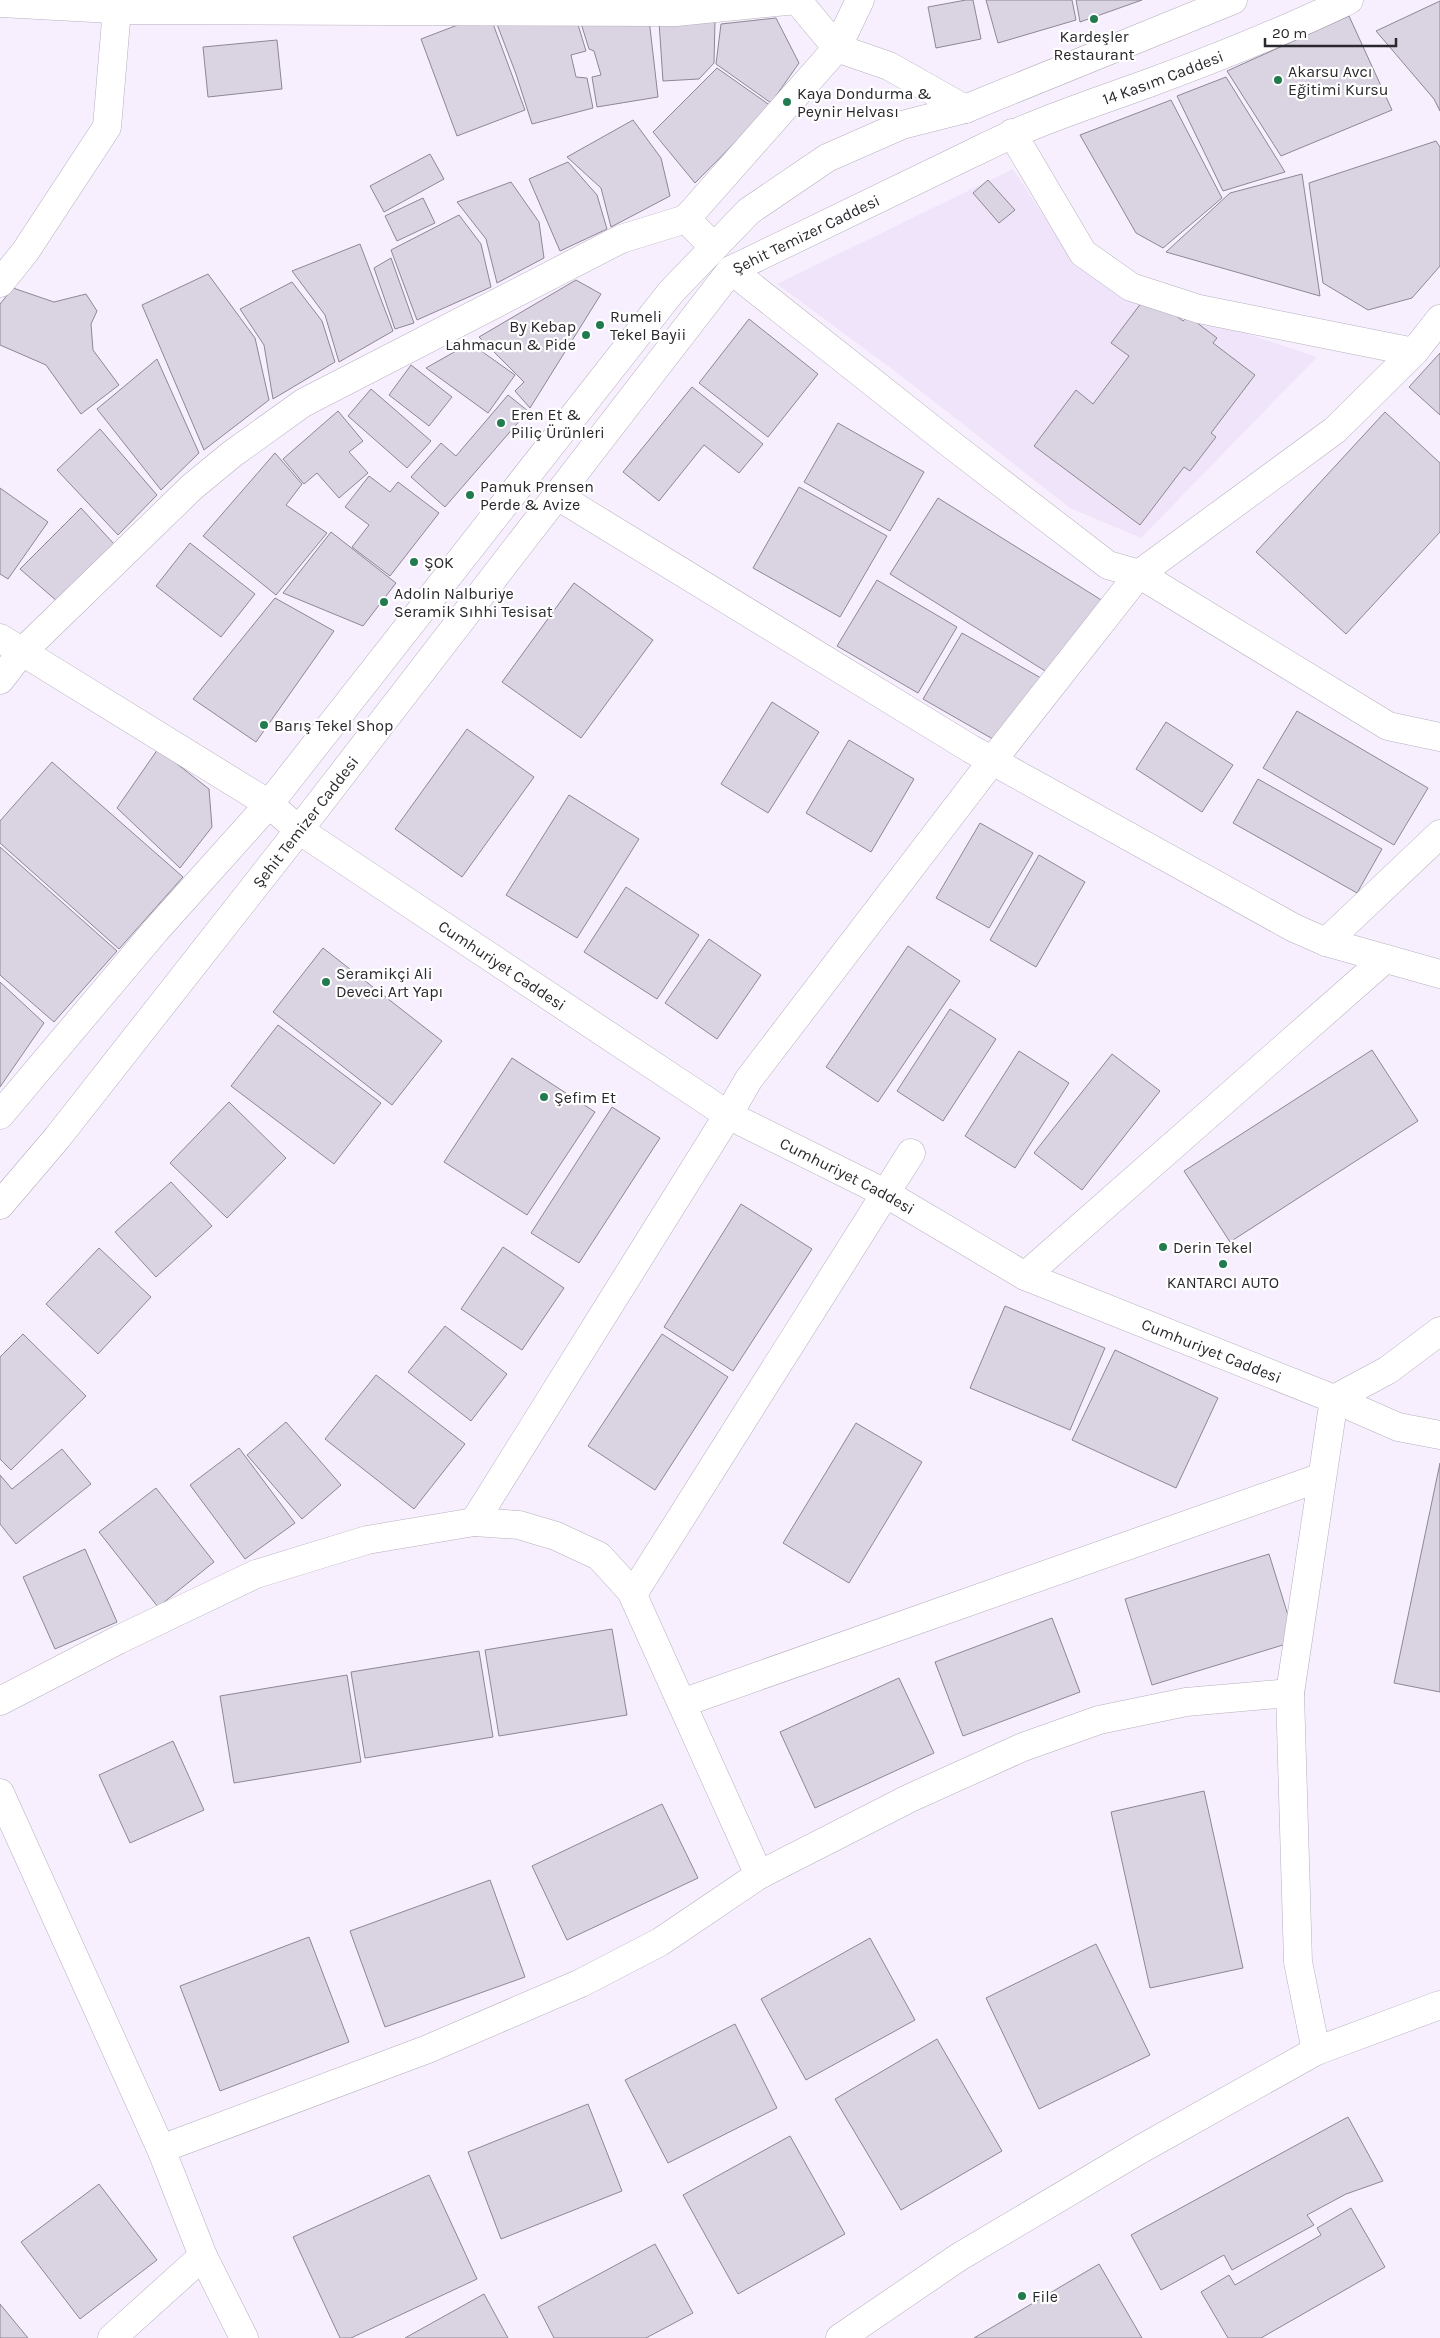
<svg xmlns="http://www.w3.org/2000/svg" width="1440" height="2338" font-family="Karla,sans-serif">
<rect width="100%" height="100%" fill="#f7effe"/>
<path fill="#efe4fa" d="M1013,169l57,88 73,42 174,58 -176,181 -71,-30 -170,-133 -123,-91z"/>
<path fill="#dad3e2" stroke="#8d8794" d="M966,0h7l8,39 -45,9 -8,-41z
M986,0h86l4,20 -78,23z
M1076,0h66l-62,22z
M1440,1v110l-6,-12 -58,-68z
M489,13l36,97 -68,26 -36,-97z
M1349,16l43,94 -111,46 -54,-85z
M576,18l10,33 -15,4 5,22 11,1 6,30 -61,16 -16,-50 -21,-55z
M776,18l23,45 -28,40 -55,-39 5,-40z
M649,19l9,78 -61,10 -5,-30 9,-2 -7,-24 -5,-2 -9,-29z
M715,20l-1,43 -15,16 -36,2 -4,-59z
M277,40l5,49 -74,8 -5,-50z
M717,68l54,38 -76,77 -42,-51z
M1226,77l59,95 -62,19 -46,-95z
M1171,100l51,98 -59,50 -27,-15 -56,-98z
M633,120l28,38 9,38 -59,31 -10,-39 -34,-31z
M1436,141l4,6v119l-28,32 -44,12 -45,-27 -14,-100z
M430,154l14,25 -60,33 -14,-26z
M568,162l29,33 10,34 -47,22 -31,-72z
M1302,174l18,122 -154,-44 64,-59z
M988,180l27,30 -16,13 -26,-30z
M511,182l28,40 5,36 -47,25 -11,-44 -29,-37z
M423,198l12,25 -38,18 -12,-25z
M459,215l22,29 10,43 -74,33 -26,-70z
M360,244l33,87 -54,31 -14,-47 -33,-44z
M391,258l23,65 -19,6 -21,-61z
M208,274l47,64 14,62 -65,50 -62,-145z
M576,280l25,14 -71,114 -15,-17 9,-9 -45,-45z
M292,282l30,39 13,41 -62,37 -9,-54 -24,-36z
M13,288l41,14 32,-8 11,17 -6,13 2,26 26,35 -38,29 -35,-49 -46,-20v-41z
M1148,294l35,27 5,-5 29,22 -4,5 42,32 -44,58 5,4 -26,34 -6,-4 -44,58 -106,-79 42,-56 17,14 36,-48 -18,-13z
M749,319l69,55 -50,63 -69,-54z
M470,343l45,32 -27,38 -62,-45z
M1440,353v62l-31,-28z
M157,359l42,94 -38,37 -64,-81z
M411,365l41,32 -23,29 -40,-31z
M692,387l71,57 -24,29 -35,-28 -45,56 -36,-29z
M371,389l60,52 -24,27 -59,-52z
M508,395l20,16 -83,96 -34,-30 30,-34 15,13z
M338,411l25,30 -14,11 19,21 -29,25 -22,-25 -13,11 -21,-25z
M1385,412l55,51v69l-94,102 -90,-82z
M838,423l86,49 -34,59 -86,-49z
M100,429l57,66 -39,40 -61,-65z
M275,453l27,31 -16,21 41,28 -51,62 -73,-59z
M369,476l21,16 8,-10 41,31 -49,63 -38,-29 17,-22 -24,-18z
M799,487l88,49 -47,81 -87,-49z
M0,488l48,34 -40,57 -8,-5z
M938,498l165,103 -53,73 -160,-100z
M81,508l33,36 -56,58 -38,-33z
M331,532l65,51 -33,43 -80,-33z
M190,543l65,51 -34,43 -65,-51z
M877,580l80,47 -39,66 -81,-47z
M574,583l79,57 -72,98 -79,-56z
M275,598l59,33 -78,111 -63,-43z
M962,633l79,45 -43,64 -75,-43z
M772,702l47,30 -51,81 -47,-29z
M1297,711l131,77 -34,57 -131,-77z
M1166,722l67,43 -31,47 -66,-43z
M467,729l67,48 -72,100 -67,-48z
M849,740l65,39 -43,73 -65,-39z
M158,749l51,40 3,38 -32,41 -63,-60z
M52,762l131,115 -64,72 -119,-106v-22z
M1258,779l124,70 -25,44 -124,-70z
M569,795l70,44 -62,99 -71,-43z
M980,823l53,30 -44,75 -53,-30z
M0,847l117,104 -63,71 -54,-47z
M1039,855l46,27 -49,85 -46,-27z
M626,887l73,48 -42,64 -73,-47z
M709,939l52,36 -44,64 -52,-36z
M908,946l52,35 -82,121 -52,-35z
M323,948l119,93 -50,64 -119,-93z
M0,982l44,41 -44,64z
M950,1009l46,30 -53,82 -46,-30z
M278,1025l103,78 -47,61 -103,-78z
M1372,1050l46,71 -188,121 -46,-71z
M1019,1051l50,32 -54,85 -50,-32z
M1112,1054l48,37 -78,99 -48,-37z
M512,1058l83,54 -68,103 -83,-53z
M229,1102l57,56 -59,60 -57,-55z
M612,1107l48,31 -81,125 -48,-30z
M171,1182l41,44 -56,51 -41,-45z
M741,1204l71,45 -79,122 -69,-44z
M503,1247l61,41 -42,62 -61,-41z
M99,1248l52,49 -53,57 -52,-50z
M1005,1306l100,42 -35,82 -100,-42z
M445,1326l62,48 -36,47 -63,-49z
M23,1334l63,62 -75,74 -11,-11v-102z
M662,1334l66,43 -73,113 -67,-44z
M1115,1350l103,48 -42,90 -104,-48z
M376,1375l89,69 -51,65 -89,-70z
M286,1422l55,63 -39,34 -55,-64z
M856,1423l66,39 -73,121 -66,-40z
M239,1448l56,75 -50,36 -55,-74z
M62,1449l29,35 -75,60 -16,-20v-49l12,14z
M1440,1463v229l-46,-9z
M156,1488l58,74 -56,45 -59,-75z
M85,1549l32,73 -62,27 -32,-72z
M1269,1554l27,87 -144,44 -27,-86z
M1052,1618l28,74 -117,44 -28,-74z
M612,1629l15,86 -128,21 -14,-86z
M479,1651l14,86 -128,21 -14,-86z
M347,1675l14,87 -127,21 -14,-87z
M899,1678l35,75 -119,55 -35,-76z
M173,1741l31,69 -74,33 -31,-68z
M1204,1791l39,177 -93,20 -39,-176z
M662,1804l36,74 -131,62 -35,-74z
M490,1880l35,97 -140,50 -35,-96z
M309,1937l40,105 -129,49 -40,-105z
M870,1938l45,82 -109,60 -45,-81z
M1096,1944l54,111 -111,54 -53,-111z
M735,2024l42,84 -109,55 -43,-83z
M937,2039l65,112 -101,59 -66,-111z
M588,2104l34,87 -121,48 -33,-87z
M1348,2117l35,64 -37,13 -39,21 7,10 -82,45 -8,-15 -63,35 -30,-55z
M790,2136l55,98 -107,60 -55,-99z
M429,2175l48,104 -126,59h-11l-47,-101z
M99,2184l58,76 -77,59 -59,-77z
M1351,2208l34,59 -124,71h-33l-27,-46 28,-17 6,10 86,-50 -4,-7z
M655,2244l38,69 -47,25h-92l-16,-31z
M1099,2264l43,74h-168z
M484,2294l24,44h-103z
M0,2304l28,34h-28z"/>
<g fill="none" stroke-linecap="round" stroke-linejoin="round">
<g stroke="#b6afbe" stroke-width="29">
<g id="minor">
<path d="M0,3l130,7 546,2 121,-12 40,48 52,18 76,43"/>
<path d="M1012,133l71,120 48,34 68,22 215,43"/>
<path id="s1" d="M977,151c55,-28 114,-47 172,-68 68,-25 135,-52 200,-83"/>
<path d="M686,219l151,-171 23,-48"/>
<path d="M731,270l226,179 151,116 31,9 249,152 52,11"/>
<path d="M0,283l25,-31 82,-125 10,-118"/>
<path d="M556,495l415,254 323,179 32,14 114,32"/>
<path d="M0,638l269,166 30,26"/>
<path d="M0,680l21,-27 171,-166 40,-33 71,-51 318,-164 65,-20 27,27"/>
<path d="M1326,942l114,-108"/>
<path d="M1025,1276l360,-317"/>
<path d="M474,1522l254,-407 21,-36 243,-318 147,-187 196,-144 79,-78 26,-33"/>
<path d="M633,1594l278,-441"/>
<path d="M0,1701l118,-61 138,-66 111,-34 107,-18 45,3 37,11 43,20 32,35 128,284"/>
<path d="M682,1703l640,-226"/>
<path d="M0,1793l161,356 42,107 41,82"/>
<path d="M1316,2051l-18,-89 -8,-269 44,-294 54,-29 52,-39"/>
<path d="M161,2149l267,-100 153,-66 79,-41 99,-67 151,-77 113,-51 76,-27 87,-18 104,-9"/>
<path d="M112,2338l91,-82"/>
<path d="M840,2338l119,-81 182,-108 175,-98 124,-46"/>
</g>
</g>
<g stroke="#b6afbe" stroke-width="29">
<g id="tertiary">
<path d="M965,109l268,-109"/>
<path id="s2" d="M299,830l429,285 157,78 140,83 309,123 64,28 42,8"/>
</g>
</g>
<g stroke="#b6afbe" stroke-width="29">
<g id="secondary">
<path d="M0,1115l156,-185 113,-126 402,-512 78,-81 78,-53 75,-33 63,-16"/>
<path id="s3" d="M0,1205l57,-67 242,-308 432,-560 246,-119"/>
</g>
</g>
<use href="#minor" stroke="#fff" stroke-width="28"/>
<use href="#tertiary" stroke="#fff" stroke-width="28"/>
<use href="#secondary" stroke="#fff" stroke-width="28"/>
</g>
<g fill="#227a4f" stroke="#fff" stroke-width="2">
<circle cx="1094" cy="19" r="5"/>
<circle cx="1278" cy="80" r="5"/>
<circle cx="787" cy="102" r="5"/>
<circle cx="600" cy="325" r="5"/>
<circle cx="586" cy="335" r="5"/>
<circle cx="501" cy="423" r="5"/>
<circle cx="470" cy="495" r="5"/>
<circle cx="414" cy="562" r="5"/>
<circle cx="384" cy="602" r="5"/>
<circle cx="264" cy="725" r="5"/>
<circle cx="326" cy="982" r="5"/>
<circle cx="544" cy="1097" r="5"/>
<circle cx="1163" cy="1247" r="5"/>
<circle cx="1223" cy="1264" r="5"/>
<circle cx="1022" cy="2296" r="5"/>
</g>
<g text-anchor="middle" dominant-baseline="central" stroke-width="4.5" stroke-linejoin="round" paint-order="stroke">
<g font-size="16" fill="#2b282d" stroke="#fff" text-anchor="start">
<text x="1094" y="36" text-anchor="middle">Kardeşler<tspan x="1094" dy="18">Restaurant</tspan></text>
<text x="1288" y="71">Akarsu Avcı<tspan x="1288" dy="18">Eğitimi Kursu</tspan></text>
<text x="797" y="93">Kaya Dondurma &amp;<tspan x="797" dy="18">Peynir Helvası</tspan></text>
<text x="610" y="316">Rumeli<tspan x="610" dy="18">Tekel Bayii</tspan></text>
<text x="576" y="326" text-anchor="end">By Kebap<tspan x="576" dy="18">Lahmacun &amp; Pide</tspan></text>
<text x="511" y="414">Eren Et &amp;<tspan x="511" dy="18">Piliç Ürünleri</tspan></text>
<text x="480" y="486">Pamuk Prensen<tspan x="480" dy="18">Perde &amp; Avize</tspan></text>
<text x="424" y="562">ŞOK</text>
<text x="394" y="593">Adolin Nalburiye<tspan x="394" dy="18">Seramik Sıhhi Tesisat</tspan></text>
<text x="274" y="725">Barış Tekel Shop</text>
<text x="336" y="973">Seramikçi Ali<tspan x="336" dy="18">Deveci Art Yapı</tspan></text>
<text x="554" y="1097">Şefim Et</text>
<text x="1173" y="1247">Derin Tekel</text>
<text x="1223" y="1282" text-anchor="middle">KANTARCI AUTO</text>
<text x="1032" y="2296">File</text>
</g>
<g font-size="16" fill="#2b282d" stroke="#fff">
<text stroke="none"><textPath href="#s1" startOffset="200">14 Kasım Caddesi</textPath></text>
<text stroke="none"><textPath href="#s3" startOffset="1270">Şehit Temizer Caddesi</textPath></text>
<text stroke="none"><textPath href="#s3" startOffset="490">Şehit Temizer Caddesi</textPath></text>
<text stroke="none"><textPath href="#s2" startOffset="244">Cumhuriyet Caddesi</textPath></text>
<text stroke="none"><textPath href="#s2" startOffset="649">Cumhuriyet Caddesi</textPath></text>
<text stroke="none"><textPath href="#s2" startOffset="1054">Cumhuriyet Caddesi</textPath></text>
</g>
</g>
<path d="M1265 38v8h131v-8" fill="none" stroke="#2b282d" stroke-width="2.5"/>
<text x="1272" y="38" font-size="15" fill="#2b282d" stroke="#ffffff" stroke-width="4" paint-order="stroke">20 m</text>
</svg>
